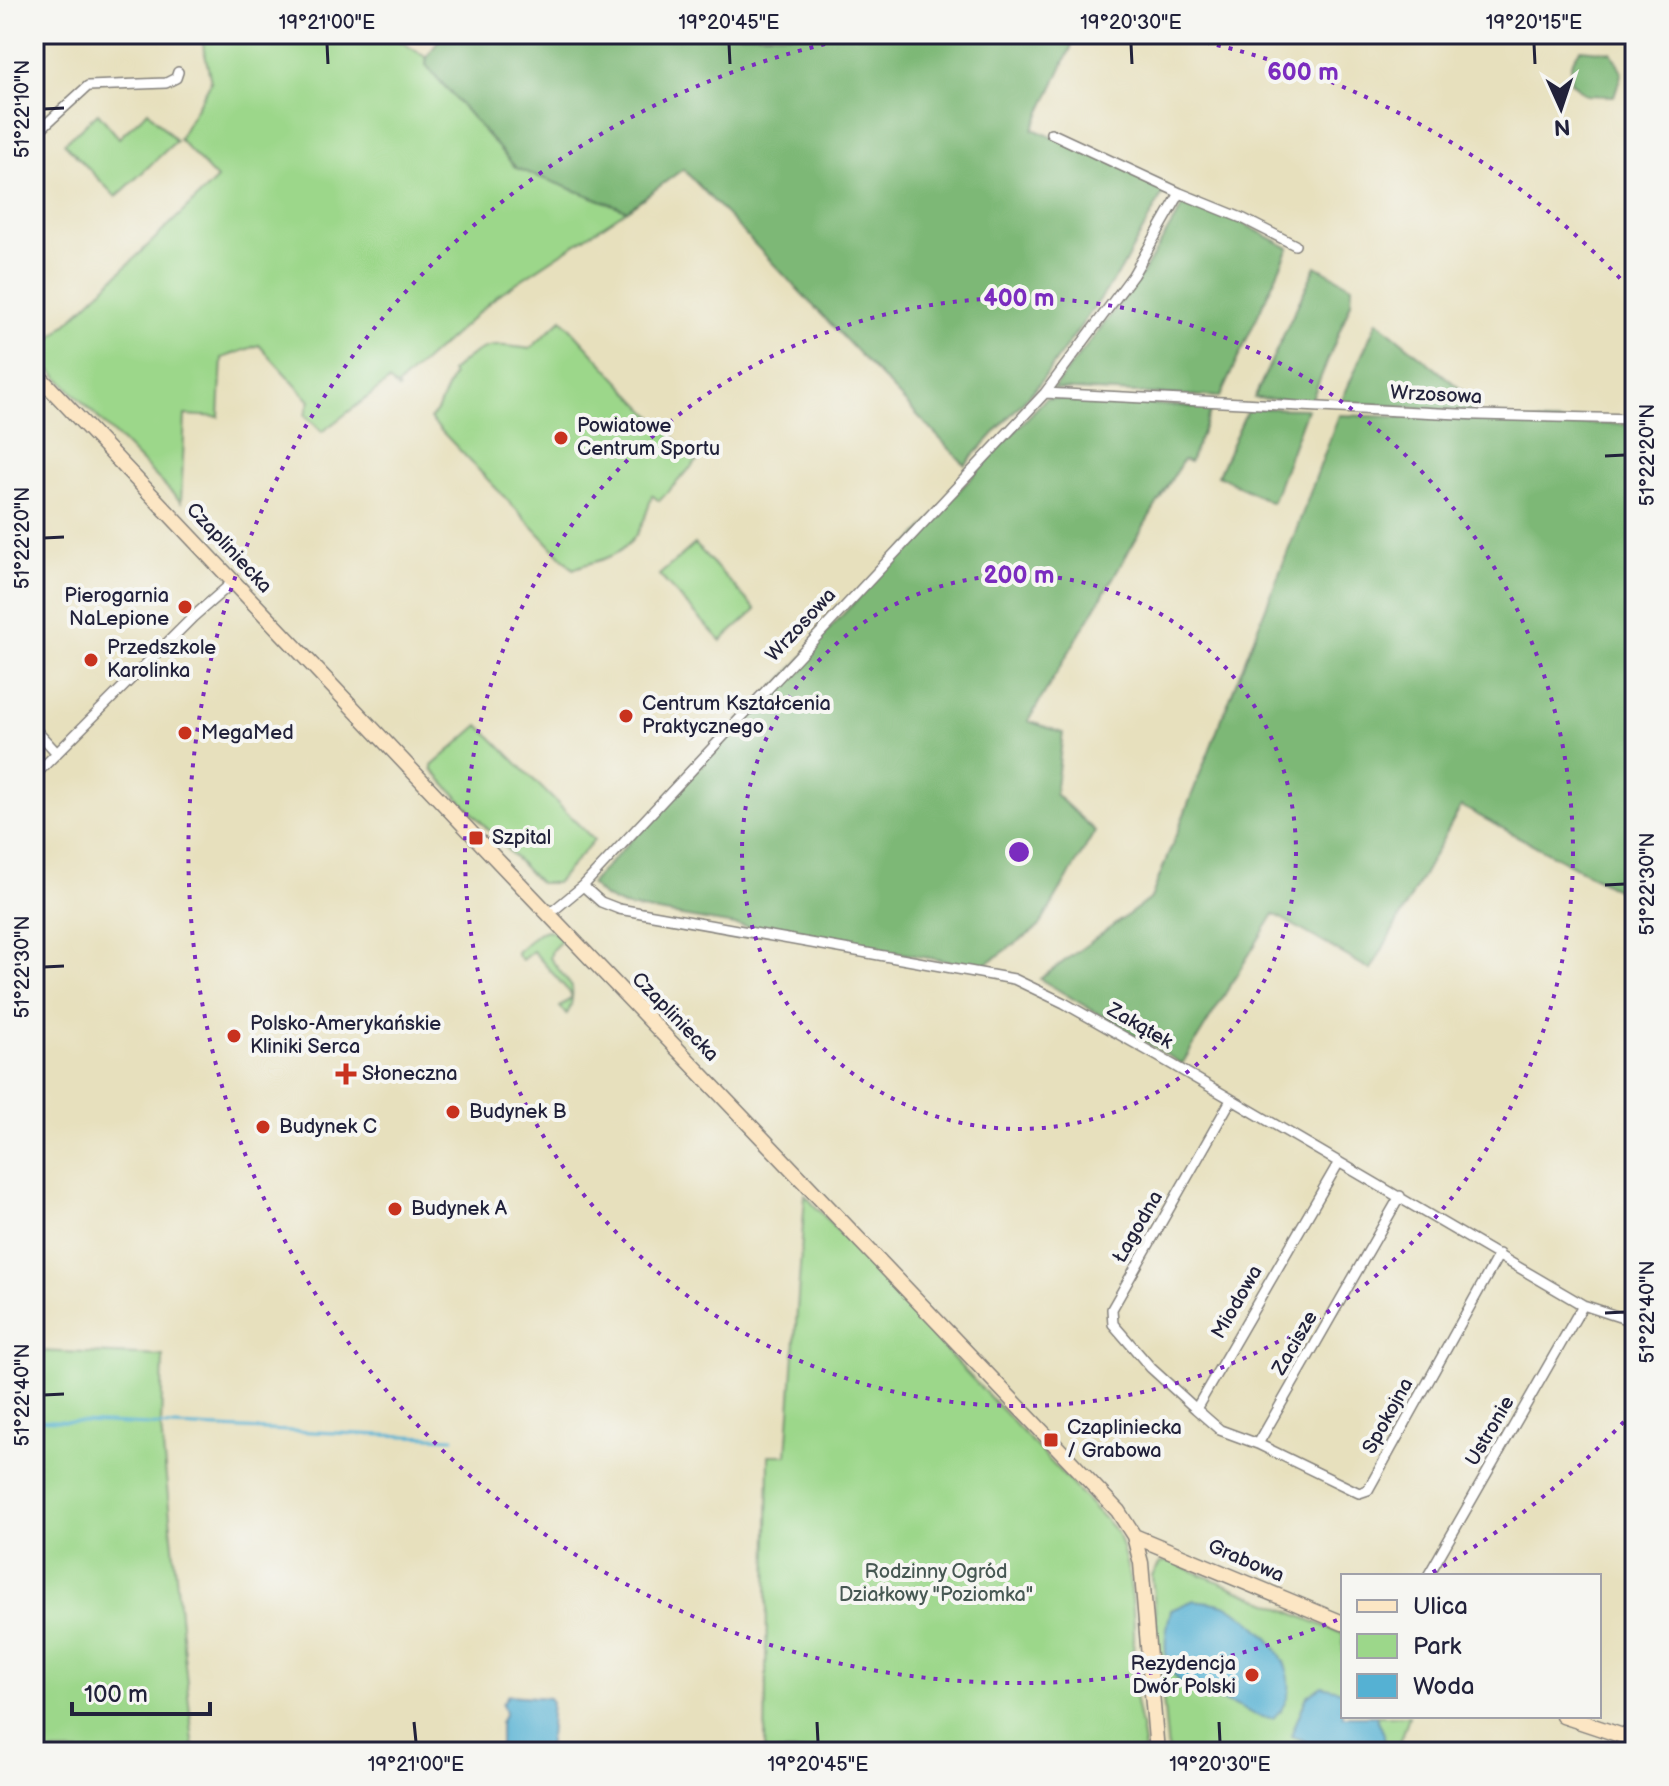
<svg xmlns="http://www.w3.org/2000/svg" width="1669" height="1786" font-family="'Balsamiq Sans',sans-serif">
<rect width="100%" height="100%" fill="#f6f6f2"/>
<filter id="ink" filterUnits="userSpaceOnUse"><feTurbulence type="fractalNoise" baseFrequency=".0125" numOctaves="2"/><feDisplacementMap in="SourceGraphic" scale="16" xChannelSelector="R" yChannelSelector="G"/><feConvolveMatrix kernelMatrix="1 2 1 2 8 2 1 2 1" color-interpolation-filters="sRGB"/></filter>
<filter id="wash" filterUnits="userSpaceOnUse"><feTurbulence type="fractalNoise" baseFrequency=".006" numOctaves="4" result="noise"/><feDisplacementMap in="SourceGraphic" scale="32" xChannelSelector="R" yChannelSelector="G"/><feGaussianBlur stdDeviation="1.8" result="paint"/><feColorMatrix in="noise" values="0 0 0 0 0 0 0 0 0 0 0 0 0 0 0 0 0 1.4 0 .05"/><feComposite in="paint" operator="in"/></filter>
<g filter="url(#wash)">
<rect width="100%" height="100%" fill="#e7e0bd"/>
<path fill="#9cd78a" stroke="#5f7c62" stroke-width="2" d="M201,34h188l38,24 -1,7 90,103 111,42 -129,85 -101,91 2,4 -10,-9 -67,51 -17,-17 5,-14 -51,-56 -37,13 -3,59 -34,-2 -4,87 -146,-148 182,-175 -38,-40 32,-57z
M148,111l28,30 -60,56 -52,-54 34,-30 21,25z
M562,319l75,82 60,60 -38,40 -7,-6c-8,30 -16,52 -48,64 -11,4 -20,5 -31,10l-143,-150 7,-8 16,-36 -2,-3c31,-29 38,-29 79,-23z
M695,544l61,66 -35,31 -62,-66z
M479,725l115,115 -38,43h-17l-107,-113v-4z
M546,930l7,1 9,9 -10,10 -2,8 22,29c1,10 0,19 -5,27l-7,-7 11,-9v-4l-38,-43 -11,9 -5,-5v-3l21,-19z
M805,1195l144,159 168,178c12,33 17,69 17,104 0,12 -3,24 -2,37 2,27 10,52 13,79h-380l4,-297h18z
M34,1351l129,5 -2,72 33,324h-160z
M1169,1561l174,73v82h66l-12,36h-229l-16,-176 8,-13z"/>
<path fill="#7db876" stroke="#506d58" stroke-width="2" d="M442,34h632l-3,14 -38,81 134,57 -46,84 -81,113 -75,82 -282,-296 -56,41 -111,-42 -90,-103 1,-7z
M1580,49l31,3 11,20 -8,24 -28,-1 -15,-13v-19z
M1187,199l50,21 52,28 -69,149 -167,-8 86,-110z
M1316,266l36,20 -1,17 -40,98 -57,-3z
M1377,321l97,79 -2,12 -131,-10z
M1046,398l166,10 -22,54 -7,-2 -155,261 35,12 -8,61 40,37 -56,96 -57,40 -359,-61 -19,-9 -14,-13z
M1248,408l59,1 -35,94 -54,-28z
M1339,415l296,10v474l-174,-93 -90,164 -97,-56 -92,150 -142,-85 111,-81 143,-362z"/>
<path fill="#55b1d3" stroke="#3c6a87" stroke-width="2" d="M1194,1600c12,2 27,2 37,8 36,20 84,73 42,110 -17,0 -26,-8 -41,-14 -10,-4 -21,-6 -31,-10 -40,-16 -40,-47 -30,-84z
M1322,1686l21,5v25h33l8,18 1,18h-55l-39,-17 16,-39z
M508,1695l41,3 3,4 -4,50 -48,-1v-28l5,-10 -3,-9z"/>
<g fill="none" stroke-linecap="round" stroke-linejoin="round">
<path stroke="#55b1d3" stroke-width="3" d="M34,1420l419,18"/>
</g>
</g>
<g filter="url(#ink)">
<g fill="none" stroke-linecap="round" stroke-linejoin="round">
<g stroke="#84817c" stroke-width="12">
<path id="street" d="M1051,133l129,60 64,26 51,26
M34,135l54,-49 78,-3 10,-5 2,-6
M1045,393l433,22 157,4
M34,728l23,25
M34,776l159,-159 40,-35
M583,886l18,16 18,7 395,70 50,24 97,55 422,247 52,17
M548,915l35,-29 462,-493 88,-118 47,-82
M1231,1100l-119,209 1,15 38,44 45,41 143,-247
M1196,1409l24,21 38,14 142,-248
M1258,1444l101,49 9,-3 131,-236
M1428,1576l155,-271"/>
</g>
<g stroke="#84817c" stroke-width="17">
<path id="secondary" d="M34,371l442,467 642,673 16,25 7,27 16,189
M1134,1536l209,87
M1563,1716l72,24"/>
</g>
<use href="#street" stroke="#fff" stroke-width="9"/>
<use href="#secondary" stroke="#fce6c4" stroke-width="14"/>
</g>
</g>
<path fill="none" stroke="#22223b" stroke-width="3" d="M327,44l1,20M729,44l1,20M1131,44l1,20M1534,44l1,20M44,109l20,-1M1605,456l20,-1M44,538l20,-1M1605,885l20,-1M44,967l20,-1M1605,1313l20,-1M44,1395l20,-1M414,1722l2,20M817,1722l1,20M1219,1722l1,20"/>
<g fill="none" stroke="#7b2cbf" stroke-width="4" stroke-dasharray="4 8">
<circle cx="1019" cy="852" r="277"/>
<circle cx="1019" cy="852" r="554"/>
<path d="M1632 1413A831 831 0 0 1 1428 1575M1337 1620A831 831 0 1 1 868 35M1170 35A831 831 0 0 1 1632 291"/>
</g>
<g fill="#c8321e" stroke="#f6f6f2" stroke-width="3">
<circle cx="561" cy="438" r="8"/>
<circle cx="185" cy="607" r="8"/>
<circle cx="91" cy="660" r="8"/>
<circle cx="626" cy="716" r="8"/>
<circle cx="185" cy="733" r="8"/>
<rect x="468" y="830" width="16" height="16" rx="4"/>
<circle cx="234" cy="1036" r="8"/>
<path d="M342 1062h8v8h8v8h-8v8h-8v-8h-8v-8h8z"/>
<circle cx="453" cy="1112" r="8"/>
<circle cx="263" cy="1127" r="8"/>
<circle cx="395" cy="1209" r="8"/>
<rect x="1043" y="1432" width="16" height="16" rx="4"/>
<circle cx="1252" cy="1675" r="8"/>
</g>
<g text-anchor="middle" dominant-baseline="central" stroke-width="8" stroke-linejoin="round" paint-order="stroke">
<g font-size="20" fill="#22223b" stroke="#f6f6f2">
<text transform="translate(1436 395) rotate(3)">Wrzosowa</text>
<text transform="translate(229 548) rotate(47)">Czapliniecka</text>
<text transform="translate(801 625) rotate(-47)">Wrzosowa</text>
<text transform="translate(675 1017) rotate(46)">Czapliniecka</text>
<text transform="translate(1140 1026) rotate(30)">Zakątek</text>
<text transform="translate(1138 1227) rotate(-60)">Łagodna</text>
<text transform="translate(1237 1302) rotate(-60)">Miodowa</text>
<text transform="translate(1295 1343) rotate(-60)">Zacisze</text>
<text transform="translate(1388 1416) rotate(-61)">Spokojna</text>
<text transform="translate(1490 1431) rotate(-60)">Ustronie</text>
<text transform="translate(1246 1561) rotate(23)">Grabowa</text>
</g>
<g font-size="20" fill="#22223b" stroke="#f6f6f2" text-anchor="start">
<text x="577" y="426">Powiatowe<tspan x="577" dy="23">Centrum Sportu</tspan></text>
<text x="169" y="596" text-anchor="end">Pierogarnia<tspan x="169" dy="23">NaLepione</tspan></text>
<text x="107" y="648">Przedszkole<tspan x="107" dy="23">Karolinka</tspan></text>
<text x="642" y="704">Centrum Kształcenia<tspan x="642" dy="23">Praktycznego</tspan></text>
<text x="201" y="733">MegaMed</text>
<text x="492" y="838">Szpital</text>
<text x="250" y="1024">Polsko-Amerykańskie<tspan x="250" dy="23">Kliniki Serca</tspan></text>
<text x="362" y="1074">Słoneczna</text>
<text x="469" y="1112">Budynek B</text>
<text x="279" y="1127">Budynek C</text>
<text x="411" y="1209">Budynek A</text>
<text x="1067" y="1428">Czapliniecka<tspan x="1067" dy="23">/ Grabowa</tspan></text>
<text x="1236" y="1664" text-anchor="end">Rezydencja<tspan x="1236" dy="23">Dwór Polski</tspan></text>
</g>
<g font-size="20" fill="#475853" stroke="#f6f6f2">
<text x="936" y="1572">Rodzinny Ogród<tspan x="936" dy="23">Działkowy "Poziomka"</tspan></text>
</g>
</g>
<circle cx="1019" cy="852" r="12" fill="#7b2cbf" stroke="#f6f6f2" stroke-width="4"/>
<g font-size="24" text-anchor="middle" font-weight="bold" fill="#7b2cbf" stroke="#f6f6f2" stroke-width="8" stroke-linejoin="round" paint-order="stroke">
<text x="1303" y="80">600 m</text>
<text x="1019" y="306">400 m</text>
<text x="1019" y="583">200 m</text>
</g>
<rect width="1669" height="1786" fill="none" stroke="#f6f6f2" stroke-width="88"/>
<rect x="1341" y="1574" width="260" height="144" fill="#f6f6f2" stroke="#a1a1a9" stroke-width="2"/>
<rect x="1357" y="1600" width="40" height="12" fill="#fce6c4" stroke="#a1a1a9" stroke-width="2"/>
<text x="1413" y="1614" font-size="24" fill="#22223b">Ulica</text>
<rect x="1357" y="1634" width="40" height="24" fill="#9cd78a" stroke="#a1a1a9" stroke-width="2"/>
<text x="1413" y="1654" font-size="24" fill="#22223b">Park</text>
<rect x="1357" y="1674" width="40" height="24" fill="#55b1d3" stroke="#a1a1a9" stroke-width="2"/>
<text x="1413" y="1694" font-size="24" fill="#22223b">Woda</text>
<g transform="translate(1561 108) rotate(177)" stroke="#f6f6f2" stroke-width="6" paint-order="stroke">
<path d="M0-6L14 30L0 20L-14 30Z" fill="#22223b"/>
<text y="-12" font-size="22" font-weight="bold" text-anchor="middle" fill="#22223b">N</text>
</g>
<path d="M72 1702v12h138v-12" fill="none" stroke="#22223b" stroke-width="4"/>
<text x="84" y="1702" font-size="24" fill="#22223b" stroke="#f6f6f2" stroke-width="6" paint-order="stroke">100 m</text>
<rect x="44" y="44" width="1581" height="1698" fill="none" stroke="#22223b" stroke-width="3"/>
<g font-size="20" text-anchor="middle" fill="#22223b">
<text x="327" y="29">19°21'00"E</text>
<text x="729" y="29">19°20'45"E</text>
<text x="1131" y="29">19°20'30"E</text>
<text x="1534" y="29">19°20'15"E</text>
<text transform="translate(22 109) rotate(-90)" y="7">51°22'10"N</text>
<text transform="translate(1647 455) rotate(-90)" y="7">51°22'20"N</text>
<text transform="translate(22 538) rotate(-90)" y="7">51°22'20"N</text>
<text transform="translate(1647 884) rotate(-90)" y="7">51°22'30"N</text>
<text transform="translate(22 967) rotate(-90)" y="7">51°22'30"N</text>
<text transform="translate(1647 1312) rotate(-90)" y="7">51°22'40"N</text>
<text transform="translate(22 1395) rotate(-90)" y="7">51°22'40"N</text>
<text x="416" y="1771">19°21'00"E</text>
<text x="818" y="1771">19°20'45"E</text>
<text x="1220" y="1771">19°20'30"E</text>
</g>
</svg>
